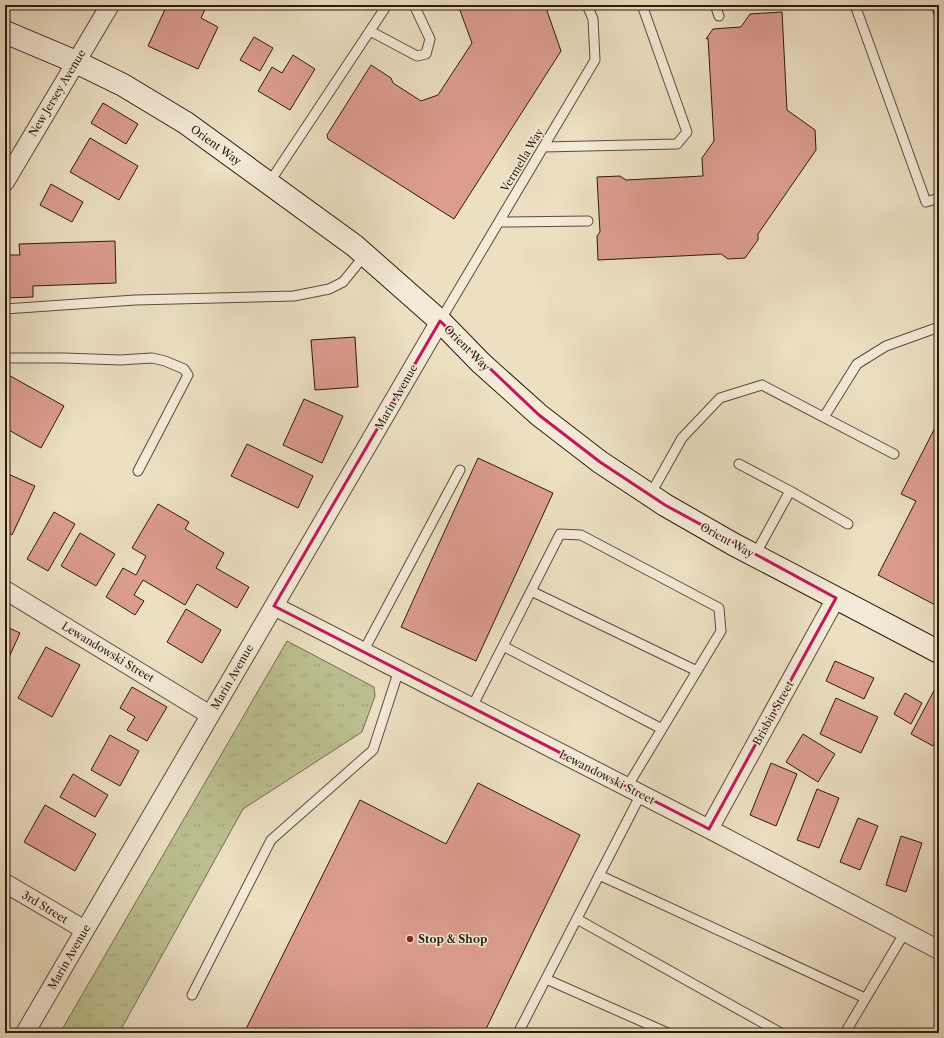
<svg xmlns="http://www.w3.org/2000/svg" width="944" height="1038" font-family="'Libre Caslon Text',serif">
<defs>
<pattern id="grass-tufts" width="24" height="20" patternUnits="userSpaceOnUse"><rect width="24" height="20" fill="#bcc090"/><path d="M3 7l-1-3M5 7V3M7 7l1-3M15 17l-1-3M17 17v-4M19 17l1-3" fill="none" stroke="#a2a47b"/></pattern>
</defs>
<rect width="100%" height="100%" fill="#ecdfc2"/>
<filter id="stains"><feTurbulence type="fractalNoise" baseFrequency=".005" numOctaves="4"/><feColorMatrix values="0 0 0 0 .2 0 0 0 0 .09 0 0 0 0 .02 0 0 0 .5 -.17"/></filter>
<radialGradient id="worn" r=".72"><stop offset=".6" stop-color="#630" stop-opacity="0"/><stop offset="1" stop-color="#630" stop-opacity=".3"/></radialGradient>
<path fill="url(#grass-tufts)" stroke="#746e4e" d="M287,641l87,46 1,9 -13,36 -119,77 -124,224h-59z"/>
<path fill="#dc9d8f" stroke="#2b1b0c" d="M167,5h4l8,3 1,-3h27l-6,13 17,9 -20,42 -50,-23z
M458,5h87l16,46 -107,168 -126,-80 -1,-4 44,-70 20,13 2,5 28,18 17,-6 34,-52z
M931,5h8v25z
M782,12l5,98 28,20 1,20 -58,84v6l-13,18 -17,1 -7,-5 -123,6 -1,-24 3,-4 -3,-55 23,-1 6,4 77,-4 -1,-18 12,-17 -6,-103 -2,1 7,-10 28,-2 9,-13z
M254,37l19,11 -13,23 -20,-11z
M293,55l22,14 -25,41 -32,-19 14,-24 10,6z
M103,103l35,21 -12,20 -35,-21z
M90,138l48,28 -19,34 -49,-28z
M51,184l32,18 -11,20 -32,-17z
M115,241l1,42 -83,3v11l-28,1v-43h15l-1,-11z
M355,337l3,50 -43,3 -4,-50z
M5,373l59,33 -23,42 -36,-20z
M304,399l39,17 -21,47 -39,-18z
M939,420v187l-61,-32 38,-74 -15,-7z
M247,444l66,32 -15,32 -67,-32z
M478,458l75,35 -77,168 -75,-34z
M6,473l29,13 -23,49 -7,-4v-56z
M158,504l31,18 -4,7 39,24 -8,15 33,19 -12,21 -40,-24 -12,21 -42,-25 -9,15 10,6 -9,14 -29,-18 17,-29 13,7 10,-19 -14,-8z
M54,512l21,12 -27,47 -21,-12z
M80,533l35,21 -19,32 -35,-20z
M186,609l35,21 -19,33 -35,-21z
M5,626l15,7 -15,33z
M46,647l34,18 -28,52 -34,-19z
M835,661l39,17 -10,21 -38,-18z
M937,685l2,2v47l-6,12 -22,-12z
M132,687l35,20 -20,34 -20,-11 8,-13 -15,-9z
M905,693l17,10 -11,21 -17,-10z
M836,698l42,19 -17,36 -41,-19z
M803,734l32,20 -17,28 -32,-20z
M110,735l29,16 -19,35 -29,-16z
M771,763l26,11 -21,52 -26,-11z
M73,774l35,21 -13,22 -35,-20z
M478,783l102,52 -96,198h-240l116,-233 86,44z
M817,789l22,9 -20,50 -22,-8z
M45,805l51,29 -21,37 -51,-29z
M858,818l20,8 -18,44 -20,-8z
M901,836l21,7 -16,49 -20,-7z
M5,974l5,3 -5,9z"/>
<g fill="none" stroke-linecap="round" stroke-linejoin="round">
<g stroke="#5b4c3a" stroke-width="11">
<path id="lane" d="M715,5l4,11
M855,5l71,197 13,-4
M370,31l47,25 9,-2 4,-15 -16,-34
M543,147l134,-3 10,-12 -45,-127
M269,183l118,-178
M499,222l89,-1
M5,309l130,-9 159,-4 35,-7 14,-7 22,-27
M440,321l155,-261 -2,-41 -6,-14
M5,358h59l56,2 32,-2 13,3 19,8 4,6 -50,96
M824,417l33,-53 29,-18 53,-19
M739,464l51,27 -35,64
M790,491l58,33
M650,495l32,-57 38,-40 42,-13 132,69
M531,591l166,80
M503,646l159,83
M363,652l97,-182
M472,707l88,-173 21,1 138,73 2,23 -94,156
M599,875l266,123
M577,919l204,114
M546,979l122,54
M192,995l79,-155 102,-90 26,-80
M518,1033l123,-239
M845,1033l60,-101"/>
</g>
<g stroke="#5b4c3a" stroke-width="20">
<path id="street" d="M5,182l105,-177
M5,590l205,125
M274,606l435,223 230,121
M709,829l127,-231
M5,883l80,47
M25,1033l415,-712"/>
</g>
<g stroke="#2b1b0c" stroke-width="24">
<path id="secondary" d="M5,32l71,30 47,23 63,38 169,123 85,75 41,42 58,52 61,47 65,43 68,39 206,108"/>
</g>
<use href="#lane" stroke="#f3ead7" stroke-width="9"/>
<use href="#street" stroke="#f3ead7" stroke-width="18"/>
<use href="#secondary" stroke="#f3ead7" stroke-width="22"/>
</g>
<path fill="none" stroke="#c2185b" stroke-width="3" stroke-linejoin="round" d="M440,321l99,94 61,47 65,43 171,93 -127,231 -435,-223z"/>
<circle fill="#8f2418" stroke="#f3ead7" stroke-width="1.5" cx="410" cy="939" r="4"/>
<g text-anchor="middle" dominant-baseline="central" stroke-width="3" stroke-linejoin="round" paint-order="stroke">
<g font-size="11" fill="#2b1b0c" stroke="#f3ead7">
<text transform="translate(57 93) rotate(-59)">New Jersey Avenue</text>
<text transform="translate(216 145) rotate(36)">Orient Way</text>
<text transform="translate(522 160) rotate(-59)">Vermella Way</text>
<text transform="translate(467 348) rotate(45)">Orient Way</text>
<text transform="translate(396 397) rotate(-60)">Marin Avenue</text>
<text transform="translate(727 540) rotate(29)">Orient Way</text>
<text transform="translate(108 652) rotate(31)">Lewandowski Street</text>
<text transform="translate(232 677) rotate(-60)">Marin Avenue</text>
<text transform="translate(773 713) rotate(-61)">Brisbin Street</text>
<text transform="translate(607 777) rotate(27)">Lewandowski Street</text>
<text transform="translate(45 907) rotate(31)">3rd Street</text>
<text transform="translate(69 957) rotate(-60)">Marin Avenue</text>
</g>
<g font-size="11" font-weight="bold" fill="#2b1b0c" stroke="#f3ead7" text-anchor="start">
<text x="418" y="939">Stop &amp; Shop</text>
</g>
</g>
<rect width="944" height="1038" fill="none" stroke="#ecdfc2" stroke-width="20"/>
<rect x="6" y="6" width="932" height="1026" fill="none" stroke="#2b1b0c" stroke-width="2"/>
<rect x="10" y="10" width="924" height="1018" fill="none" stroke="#2b1b0c"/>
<rect width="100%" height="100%" filter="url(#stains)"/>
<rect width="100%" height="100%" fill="url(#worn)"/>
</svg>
